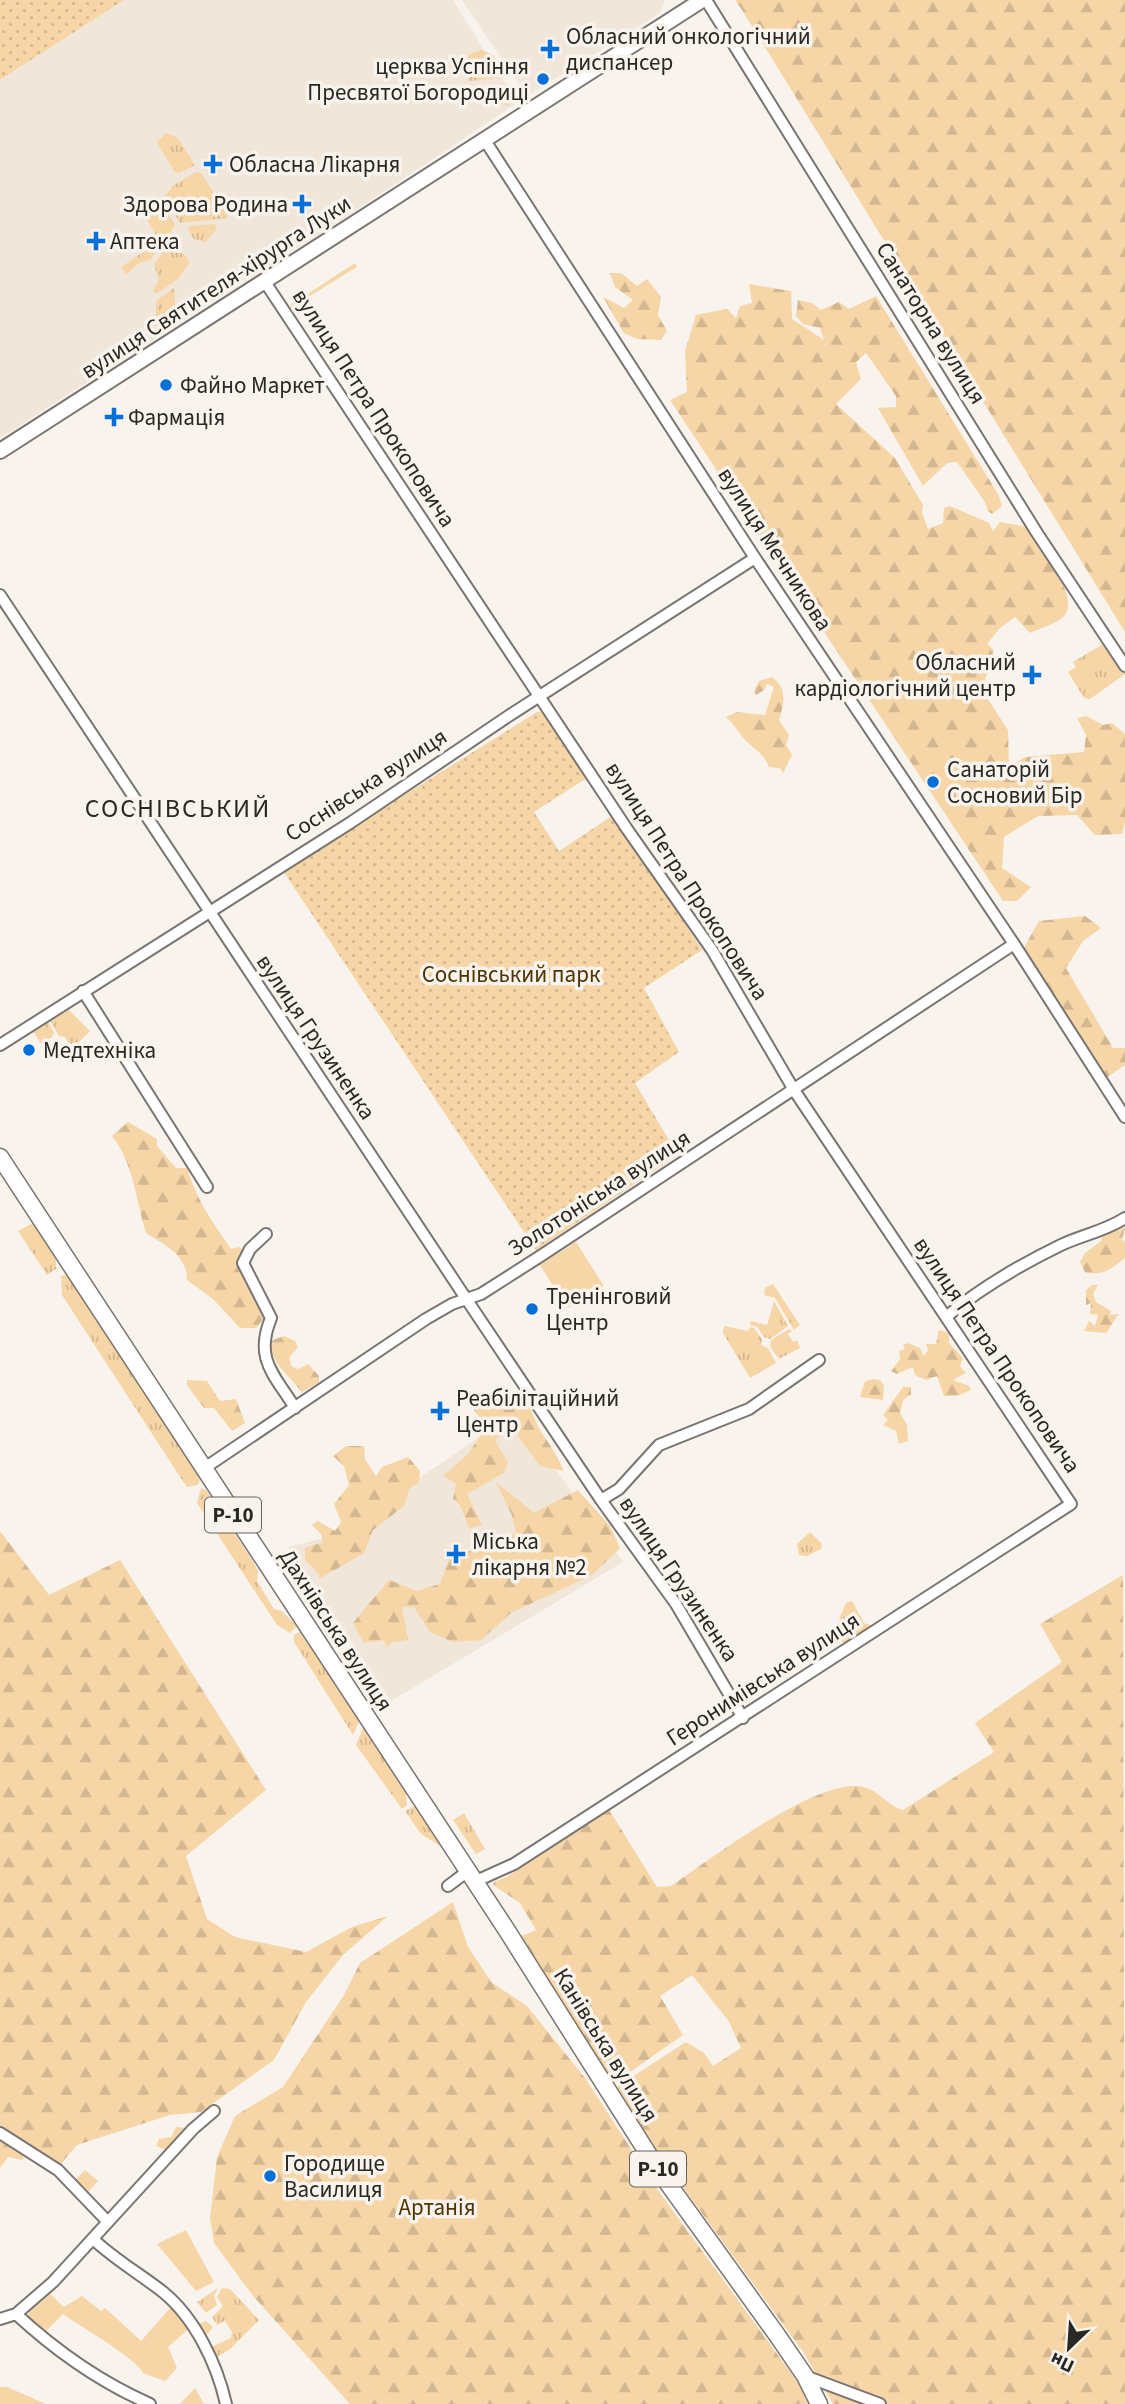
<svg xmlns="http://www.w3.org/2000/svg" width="1125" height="2404" font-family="'Source Sans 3',sans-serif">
<defs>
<pattern id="grass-tufts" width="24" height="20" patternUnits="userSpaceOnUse" patternTransform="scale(1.75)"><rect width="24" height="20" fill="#f6d5a7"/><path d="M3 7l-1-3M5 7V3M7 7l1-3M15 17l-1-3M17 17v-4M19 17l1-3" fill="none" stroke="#d3b790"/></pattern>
<pattern id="forest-firs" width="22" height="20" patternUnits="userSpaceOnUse" patternTransform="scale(1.75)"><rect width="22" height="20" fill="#f6d5a7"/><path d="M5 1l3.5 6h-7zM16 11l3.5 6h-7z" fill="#d3b790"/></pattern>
<pattern id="park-dots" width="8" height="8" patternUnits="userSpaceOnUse" patternTransform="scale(1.75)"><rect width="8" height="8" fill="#f6d5a7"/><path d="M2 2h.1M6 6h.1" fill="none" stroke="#d3b790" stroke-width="1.8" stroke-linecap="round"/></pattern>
</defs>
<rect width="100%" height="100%" fill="#f8f3ec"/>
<path fill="#f0e6d9" d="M124,0h329l64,103 -182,121 -335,214v-358z
M462,0h203l-5,13 -133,83z
M515,1413l108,149 -232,139 -103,-154 48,-12z"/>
<path fill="url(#grass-tufts)" d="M482,50l11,5 14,22 -38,4c-9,-16 -6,-27 13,-31z
M507,84l14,16 -15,6 -9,-14 -17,10 -1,-2 14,-8 5,-7z
M166,133l12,5 17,27 -16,8 -5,-2 -17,-29z
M196,172l5,1 27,41 -1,4 -47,5 -16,-26 10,-12z
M159,200l16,25 -13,20 -20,-34z
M215,224l2,5 -12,13 -11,-3 -6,-10 2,-3z
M154,245l3,6 -7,9 -11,3 -13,12 -5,-8z
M165,250l19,4 6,8 -12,17 -22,15 -3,-4 6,-10 -5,-16z
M355,263l2,4 -67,41 1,-3z
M174,288l3,34 -9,6 -13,-3 2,-25z
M1103,644l21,25 1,5 -35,25 -6,-1 -16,-26 8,-5 -3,-5z
M66,1007l24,24 -11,11 -5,9 -9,-14 -6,-1 -10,-17z
M47,1020l7,13 -10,15 -11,-17z
M33,1223l23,33v13l-9,6 -29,-44z
M67,1274l133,204 -2,7 -11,2 -5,-7 -120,-185 -1,-19z
M773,1284l27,41 -6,5 -19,-32 -11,-3 1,-7z
M774,1301l14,25 -18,13 -6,-2 -7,-10 -7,-2 1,-4 16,4z
M724,1326l24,5 2,-4 4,1 8,11 -1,6 7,3 8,15 -26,15 -27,-45z
M789,1329l3,2 -4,3 5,8 4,-2 3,8 -21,11 -9,-12 1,-7z
M201,1488l5,2 48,73 4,8 -1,10 17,28 8,2 15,15 -7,7 -13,-8 -80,-122z
M810,1532l12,12 -1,5 -14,7 -8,-1 -2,-11z
M852,1601l12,22 9,3 -29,19 -3,-6 4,-10 -6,-10 7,-16z
M301,1631l59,89 -7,15 -59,-93v-7z
M363,1728l43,64 1,13 -5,4 -46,-64z
M415,1806l28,42 -22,-14 -16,-23z
M464,1813l21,36 -9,5 -23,-34z
M176,2127l10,1 -20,22 -10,-4 3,-7 12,-2z
M55,2286l1,2 -28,28 64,52 -16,-8 -49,-43 5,-11z
M218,2288l-4,8 3,9 -11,8 -9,-11z
M222,2288l8,1 29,31 -29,29 -18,11 -14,-36 8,-3 7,6 -8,10 6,10 20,-9 1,-6 -7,-11 -8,4 -5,-8 11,-11 -6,-9z"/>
<path fill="url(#forest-firs)" d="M735,0h390v632l-381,-619z
M610,273h11l16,13 10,-7 14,18 -3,18 9,16 -6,9 -24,-1 -13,-6 -21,-36 21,11 9,-8 -18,-13z
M749,284l42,7 1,28 32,21 -4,-12 -17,-4 -7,-8 2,-16 14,3 9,7 18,-8 10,7 27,-13 122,198 4,12 -10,8 -4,-3 -3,-9 -28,-40 -10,1 -24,23 -45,-78 18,-1v-11l-30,-43 -10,9 5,17 -25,25 59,54 28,47 -1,7 6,17 15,-6 1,-15 6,-2 39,17 4,8 7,-9 27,5c11,18 53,68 38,88 -6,8 -25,13 -35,18l-15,-16 -15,11 -13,16 7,6 -12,40 26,40 1,37 16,-10 59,-5 2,-17 -9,-17 9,-2 17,9 9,-2 13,11v88l-3,12 -27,1 -18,-20 -39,1 -34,21 -2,31 29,19 -14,14h-14l-333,-501 17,-8 -2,-41 11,-36 31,-6 9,9 4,-12 12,-3z
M772,677c16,12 12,26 7,43l10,15 -3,10 6,10 -9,18 -3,-5 -11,-1c-6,-15 -14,-17 -24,-27 -7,-8 -11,-16 -19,-23l11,-5 28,3 9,-28 -7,-3 -3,6 -8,5 -2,-4 5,-10z
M1085,916l16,12 -18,13 -17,27 47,80h12v17l-21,14 -82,-128 17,-30z
M128,1122l29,17v7l19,22h11c9,31 26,55 44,81l9,-2 2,4 -3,14 25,53 -8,10h-16l-27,-29 -26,-19c0,-25 -22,-35 -41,-47 -10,-33 -13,-71 -34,-97z
M1125,1228l-3,12 3,2v16c-13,10 -22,19 -40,14l-5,-10 5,-9 16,-12 2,-8z
M1092,1285h6l-5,9 3,8 15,9 -1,4 9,-1 -13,19 -22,-2 5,-10 6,5 3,-11 -8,-1 1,-11 -5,2v-15z
M939,1330l10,3v10l14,15 -3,8 6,7 -13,7 16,6 2,4 -14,6h-13l-7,-20 -11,4 -11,-5 -2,-8 -16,7 -6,-3 9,-12 -1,-8 6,-2 -2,-4 5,-2 12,5 4,8 4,-6 -2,-6h10z
M284,1336l11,5 3,6 -9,11 3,9 7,2 9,-5 11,12v6l-17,10c-12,-16 -33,-31 -32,-51z
M873,1379l7,1 4,6 -1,14 -23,-3 5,-16z
M187,1380l20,1 13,20 16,-2 9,24 -13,8 -18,-23h-10l-17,-23z
M903,1387h8v8l-8,5 -3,13 7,12 1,16 -9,3 -3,-13 -13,-6 5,-5 -5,-5z
M520,1395c13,10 13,25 22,38 9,14 15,22 22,38l-24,-5 -28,-38 -17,12 13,23 -4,10 -37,21 15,31 -13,3 -9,-23 -7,-6 3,-15 -13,-8 25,-22 18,-27 -14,-20c15,-8 31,-8 48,-12z
M346,1446h18l1,13 11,17 6,-9 26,-10 12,14 -1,11 -10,7 -5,17 -31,24 -9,23 -45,26v-5l-14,-14v-12l18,-6 -2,-8 -9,-9 6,-4 17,10 6,-9 -7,-18 15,-19 -5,-19 -11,-10z
M496,1482l38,31 44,-23 32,36 10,22 -28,27 -81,38 -30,27 -29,2 -22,-10 -16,-25h-12l6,33 -15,2 -6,5 -3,-7 -20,3 -11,-20 36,-43 28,11 23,-7 9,-25 67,-26 -4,-18z
M0,1531l49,64 71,-35 146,230 -80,66 21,63 28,18 71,15 46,-25 36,-11 -45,39 -37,47 -32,58 -73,52 -31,3 -93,30 -19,22 -58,-36z
M1123,1575l2,829h-292l-29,-51 -192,-263 74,-48 18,11 9,13 28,-18 -13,-28 -36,-45 -32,21 23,39 -73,51 -93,-148 19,-8 -16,-27 -27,-18 1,-3 13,-5 101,-69 49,79 14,-1c39,-27 135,-99 182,-100 24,-1 30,18 50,24l91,-58 -19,-29 87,-61 -22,-38z
M453,1902l15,45 24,36 35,23 58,72 72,111 142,195 9,20h-458l-96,-107 -40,-54 -4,-25 7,-61 18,-41 48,-29 61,-92 16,-32z
M0,2136l24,15 -1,9 -15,-3 -8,11z"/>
<path fill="url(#park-dots)" d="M0,0h124l-124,80z
M537,712h8l45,64 -56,36 25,39 56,-37 87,136 -58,38 35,64 -44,31 43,72 -142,95 -253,-379z"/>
<path fill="#f6d5a7" d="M576,1242l28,44 -37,22 -27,-43z
M85,2170l13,11 -13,14 -12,-13z
M186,2230l28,52 -18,9 -39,-47z
M50,2294l14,13 18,-11 19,15 4,-3 36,33 30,-34 19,21 -22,19 9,21 -12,13 -22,-8c-7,-15 -62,-46 -80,-59l-17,17 -18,-15z
M0,2387h7l39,17h-46z
M195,2388l9,16h-24z"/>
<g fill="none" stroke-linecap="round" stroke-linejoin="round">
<g stroke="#7a7570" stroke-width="14">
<path id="street" d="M706,0l331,533 88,133
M486,142l269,416 259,386 111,173
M265,282l362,547 85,121 82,140 277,414 -557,360 -40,18
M0,595l467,705 134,200 75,104 67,114
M83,991l124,196
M0,1045l350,-222 160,-108 245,-157
M266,1234l-16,15 -7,14 28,55c-17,41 3,56 24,90
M946,1317c34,-29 74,-52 115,-72 21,-10 44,-14 64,-27
M203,1469l223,-150 26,-15 29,-10 58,-37 475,-313
M601,1500l18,-11 40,-44 90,-36 70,-49
M448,1886l20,-15
M0,2133l58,37 49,51
M93,2239c21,20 47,35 70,53 32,26 54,72 63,112
M16,2314c40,37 84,68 134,90
M0,2319l16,-5 37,-32 140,-153 21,-18
M805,2376l75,28"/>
</g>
<g stroke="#7a7570" stroke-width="18">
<path id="secondary" d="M0,451l702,-451"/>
</g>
<g stroke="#7a7570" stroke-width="19">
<path id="primary" d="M0,1157l506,772 153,242 118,164 28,41 14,28"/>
</g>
<use href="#street" stroke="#fff" stroke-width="10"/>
<use href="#secondary" stroke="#fff" stroke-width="14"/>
<use href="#primary" stroke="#fff" stroke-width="16"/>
</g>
<g fill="#0670d8" stroke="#f8f3ec" stroke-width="2.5">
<path d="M546.5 38.5h7v7h7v7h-7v7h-7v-7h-7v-7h7z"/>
<circle cx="543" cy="79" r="7"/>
<path d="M209.5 153.5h7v7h7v7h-7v7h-7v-7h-7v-7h7z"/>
<path d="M298.5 193.5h7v7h7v7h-7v7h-7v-7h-7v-7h7z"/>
<path d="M92.5 230.5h7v7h7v7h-7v7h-7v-7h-7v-7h7z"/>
<circle cx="166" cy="385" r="7"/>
<path d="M110.5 406.5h7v7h7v7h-7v7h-7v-7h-7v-7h7z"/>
<path d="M1028.5 664.5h7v7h7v7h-7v7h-7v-7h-7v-7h7z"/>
<circle cx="933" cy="782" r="7"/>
<circle cx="29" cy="1050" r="7"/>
<circle cx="532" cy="1309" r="7"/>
<path d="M436.5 1400.5h7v7h7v7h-7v7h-7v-7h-7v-7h7z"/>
<path d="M452.5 1543.5h7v7h7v7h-7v7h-7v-7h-7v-7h7z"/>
<circle cx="270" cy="2176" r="7"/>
</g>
<g text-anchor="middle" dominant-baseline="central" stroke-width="7" stroke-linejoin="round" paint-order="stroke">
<g fill="#f8f3ec" stroke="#676561" stroke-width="2">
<rect x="205" y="1497.5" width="56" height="35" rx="5"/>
<rect x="630" y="2151.5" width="56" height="35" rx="5"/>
</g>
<g font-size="21" font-weight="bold" fill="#292825">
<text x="233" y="1515">Р-10</text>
<text x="658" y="2169">Р-10</text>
</g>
<g font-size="23" fill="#292825" stroke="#f8f3ec" text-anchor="start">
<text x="566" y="36">Обласний онкологічний<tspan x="566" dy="26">диспансер</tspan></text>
<text x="529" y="66" text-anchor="end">церква Успіння<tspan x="529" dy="26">Пресвятої Богородиці</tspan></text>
<text x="229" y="164">Обласна Лікарня</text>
<text x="288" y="204" text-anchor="end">Здорова Родина</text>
<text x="110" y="241">Аптека</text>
<text x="180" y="385">Файно Маркет</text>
<text x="128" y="417">Фармація</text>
<text x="1016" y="662" text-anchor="end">Обласний<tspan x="1016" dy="26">кардіологічний центр</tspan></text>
<text x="947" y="769">Санаторій<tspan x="947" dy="26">Сосновий Бір</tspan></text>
<text x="43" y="1050">Медтехніка</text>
<text x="546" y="1296">Тренінговий<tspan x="546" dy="26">Центр</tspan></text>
<text x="456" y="1398">Реабілітаційний<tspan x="456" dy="26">Центр</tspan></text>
<text x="472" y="1541">Міська<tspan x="472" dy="26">лікарня №2</tspan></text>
<text x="284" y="2163">Городище<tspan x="284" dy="26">Василиця</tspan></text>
</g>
<g font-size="23" fill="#292825" stroke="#f8f3ec">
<text transform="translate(216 287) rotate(-33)">вулиця Святителя-хірурга Луки</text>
<text transform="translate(931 323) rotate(58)">Санаторна вулиця</text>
<text transform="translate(374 408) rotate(57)">вулиця Петра Прокоповича</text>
<text transform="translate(775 549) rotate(57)">вулиця Мечникова</text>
<text transform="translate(366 785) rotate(-33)">Соснівська вулиця</text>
<text transform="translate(687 881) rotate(57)">вулиця Петра Прокоповича</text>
<text transform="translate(316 1037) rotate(56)">вулиця Грузиненка</text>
<text transform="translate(599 1193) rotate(-33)">Золотоніська вулиця</text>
<text transform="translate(997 1355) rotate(56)">вулиця Петра Прокоповича</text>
<text transform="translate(679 1579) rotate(56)">вулиця Грузиненка</text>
<text transform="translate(336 1630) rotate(57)">Дахнівська вулиця</text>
<text transform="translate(763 1679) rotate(-33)">Геронимівська вулиця</text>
<text transform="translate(606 2045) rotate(58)">Канівська вулиця</text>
</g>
<g font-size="23" fill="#4f3302" stroke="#f8f3ec">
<text x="511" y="974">Соснівський парк</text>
<text x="437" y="2207">Артанія</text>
</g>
<g font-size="26" letter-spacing="2" fill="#292825" stroke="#f8f3ec">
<text x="178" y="808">СОСНІВСЬКИЙ</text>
</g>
</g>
<g transform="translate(1069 2348) rotate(205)" stroke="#f8f3ec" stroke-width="5" paint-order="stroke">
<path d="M0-5L12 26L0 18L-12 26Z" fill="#292825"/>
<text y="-10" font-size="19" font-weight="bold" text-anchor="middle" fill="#292825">Пн</text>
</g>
</svg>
